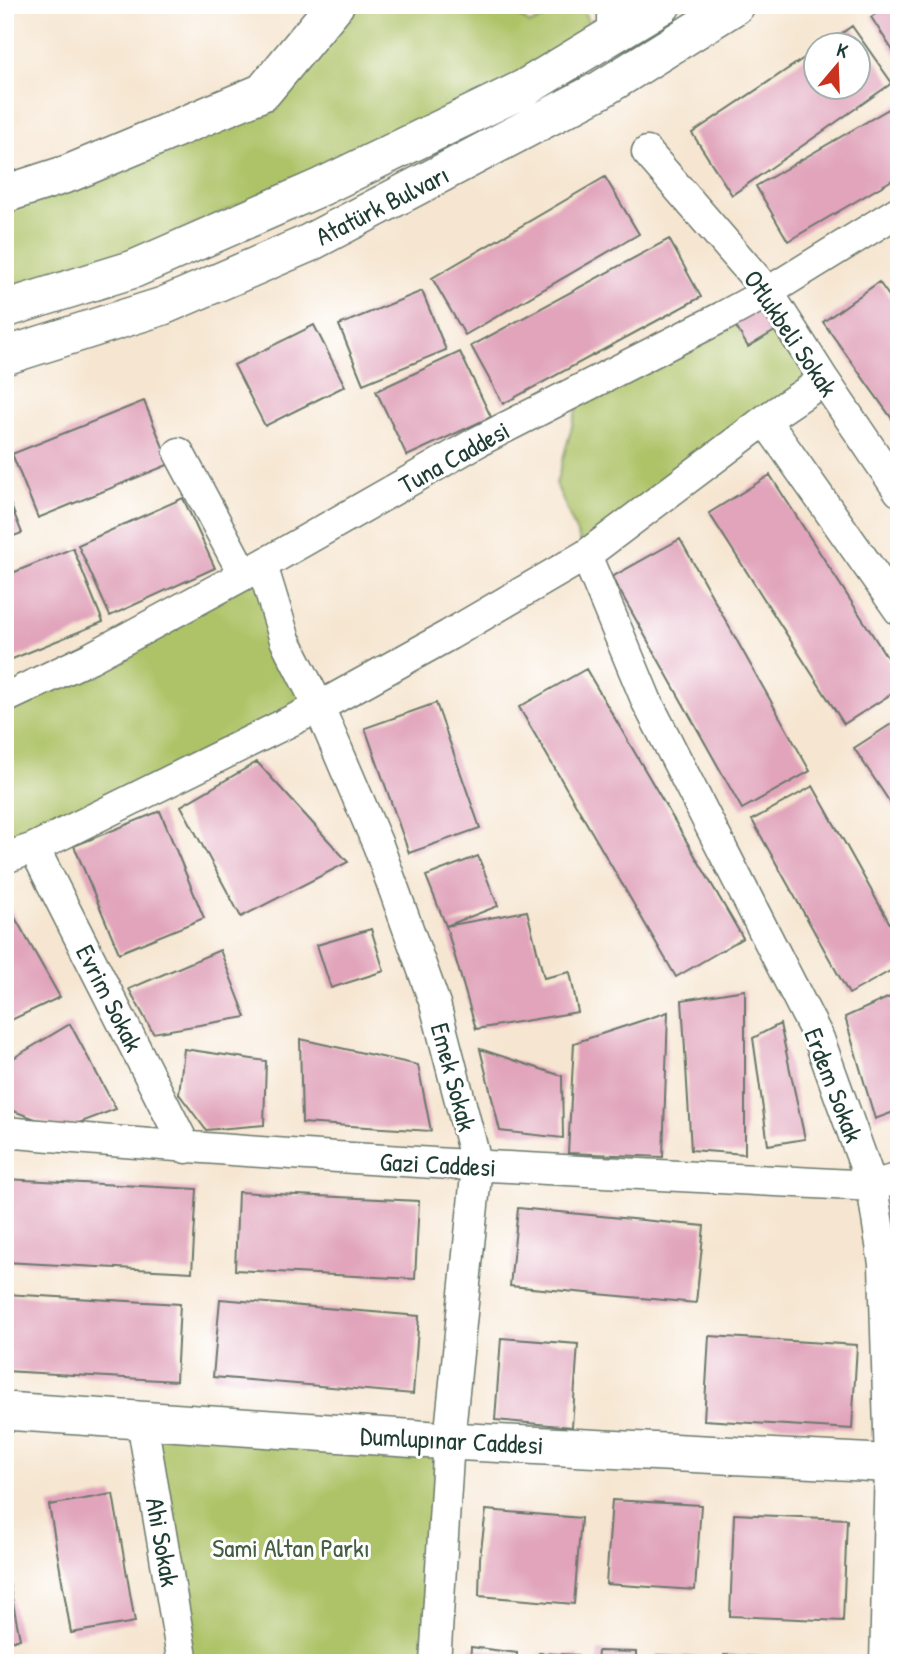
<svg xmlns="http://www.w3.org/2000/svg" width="904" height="1668" font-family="'Patrick Hand',sans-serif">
<rect width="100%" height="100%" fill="#fff"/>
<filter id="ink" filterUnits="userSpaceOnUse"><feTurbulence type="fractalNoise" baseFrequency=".0143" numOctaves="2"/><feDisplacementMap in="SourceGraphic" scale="14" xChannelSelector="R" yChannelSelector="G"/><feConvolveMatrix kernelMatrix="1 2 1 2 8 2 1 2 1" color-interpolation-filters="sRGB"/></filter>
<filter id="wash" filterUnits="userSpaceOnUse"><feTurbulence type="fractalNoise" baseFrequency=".00686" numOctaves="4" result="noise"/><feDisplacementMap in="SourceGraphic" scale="28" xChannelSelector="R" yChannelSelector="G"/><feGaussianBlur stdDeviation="1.57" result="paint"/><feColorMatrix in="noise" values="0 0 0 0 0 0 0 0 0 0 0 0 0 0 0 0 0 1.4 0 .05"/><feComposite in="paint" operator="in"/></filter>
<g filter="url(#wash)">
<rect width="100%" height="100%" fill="#f6e6d1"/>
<path fill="#aec367" stroke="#66804e" stroke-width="2" d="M335,5h170l25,19 45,-19h6l18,39 -594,265v-115l258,-102z
M768,292l56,88 -238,175 -30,-71 26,-94z
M262,565l57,142 -314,151v-160z
M142,1421l307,20 -14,222h-252z"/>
<g id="blocks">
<path fill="#e1a4bb" d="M889,5h10v55l-28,-43z
M852,26l40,57 -160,112 -40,-62 124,-83v38h42v-42h-34z
M899,103v73l-111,65 -32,-55z
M605,177l34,57 -174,101 -33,-57z
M669,239l32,58 -198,107 -32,-58z
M879,282l20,28v110l-4,3 -72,-101z
M422,291l24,59 -83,34 -24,-59z
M764,302l16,26 -32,19 -16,-27z
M314,325l31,61 -80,40 -31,-61z
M460,352l31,65 -84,39 -31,-65z
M144,401l26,63 -132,54 -26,-64z
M770,475l129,201v13l-55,35 -135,-211z
M5,491l17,42 -17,6z
M183,498l32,70 -105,48 -32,-71z
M680,539l130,232 -68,38 -130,-232z
M73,548l30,74 -98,40v-86z
M586,669l157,269 -67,39 -157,-270z
M436,703l44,125 -71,25 -44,-125z
M899,719v97l-45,-68z
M257,762l91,100 -107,55 -60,-111z
M813,786l86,154v26l-50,28 -97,-174z
M160,811l44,107 -85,35 -45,-107z
M478,856l20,50 -52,20 -20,-50z
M5,900l55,97 -55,26z
M527,911l17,67 26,-6 8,40 -102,17 -30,-103z
M371,929l13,42 -53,17 -14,-43z
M220,950l26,67 -93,16 -24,-44z
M745,990v164l-54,-4 -9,-150z
M892,996l7,42v72l-24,9 -30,-102z
M668,1012l-5,145 -95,-4 6,-110z
M70,1024l46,85 -53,20 -58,-21v-45z
M780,1024l25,115 -37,6 -15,-107z
M300,1039l118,26 13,66 -129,-8z
M184,1049l82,12 -2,64 -58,5 -27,-36z
M480,1049l82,27 1,62 -63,-7z
M5,1179l192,10 -5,83 -187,-10z
M238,1192l181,9 -4,78 -180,-9z
M518,1208l186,18 -8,77 -186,-17z
M5,1294l175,10 -4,77 -171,-10z
M220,1299l199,17 -6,78 -200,-17z
M709,1336l148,9 -5,84 -148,-9z
M501,1338l77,6 -6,83 -77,-7z
M113,1494l22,128 -64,11 -22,-128z
M612,1500l89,5 -6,85 -89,-6z
M486,1510l95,8 -7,86 -95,-8 1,-38z
M734,1514l113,5 -4,102 -113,-5z
M5,1563l15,76 -15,3z
M471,1647l46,6v10h-47z
M598,1651l38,1v11h-39z
M539,1653l39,2v8h-40z
M657,1655l42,2v6h-42z
M724,1655l35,2v6h-36z
M779,1657l34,4v2h-35z"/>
</g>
</g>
<g filter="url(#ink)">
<use href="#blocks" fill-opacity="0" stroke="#6a786b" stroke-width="2"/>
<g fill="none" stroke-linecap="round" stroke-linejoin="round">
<g stroke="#6a786b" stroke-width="33">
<path id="minor" d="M613,34v-29
M647,152l121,140 56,88 75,111
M765,420l134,190
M179,453l65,122
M586,555l61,147 172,337 53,147 12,78 6,200 -5,199
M262,565l23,75 34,67 59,138 57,159 42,162 -28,275 -14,222
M5,698l85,-40 172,-93 217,-124 243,-124 46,-25 131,-81
M34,848l152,300
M5,858l29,-10 285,-141 130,-72 137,-80 179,-135 59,-40
M5,1132c289,26 578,39 867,54l27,-8
M142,1421l41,242"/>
</g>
<g stroke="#6a786b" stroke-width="40">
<path id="major" d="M5,194l65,-21 193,-81 72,-87
M5,309l129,-40 187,-82 202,-98 139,-84
M5,356l158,-50 144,-62 293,-154 136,-85
M5,1411l444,30 450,23"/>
</g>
<use href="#minor" stroke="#fff" stroke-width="30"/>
<use href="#major" stroke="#fff" stroke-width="37"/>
</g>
</g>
<g text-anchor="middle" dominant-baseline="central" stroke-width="6" stroke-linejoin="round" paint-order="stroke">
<g font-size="26" fill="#1f3d34" stroke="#fff">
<text transform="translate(382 205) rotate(-27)">Atatürk Bulvarı</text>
<text transform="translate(791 333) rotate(56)">Otlukbeli Sokak</text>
<text transform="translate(454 457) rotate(-29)">Tuna Caddesi</text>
<text transform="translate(110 998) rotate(63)">Evrim Sokak</text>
<text transform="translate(454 1077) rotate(75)">Emek Sokak</text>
<text transform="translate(834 1085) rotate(69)">Erdem Sokak</text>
<text transform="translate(438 1164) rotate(3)">Gazi Caddesi</text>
<text transform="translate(452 1440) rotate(3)">Dumlupınar Caddesi</text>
<text transform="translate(163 1542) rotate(80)">Ahi Sokak</text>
</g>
<g font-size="26" fill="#435e41" stroke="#fff">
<text x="291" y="1547">Sami Altan Parkı</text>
</g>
</g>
<rect width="904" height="1668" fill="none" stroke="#fff" stroke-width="28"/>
<g transform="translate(837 66) rotate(19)"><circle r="33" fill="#ffffff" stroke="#a5b1ae" stroke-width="2"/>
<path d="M0-5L12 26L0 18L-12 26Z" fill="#c8321e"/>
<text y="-10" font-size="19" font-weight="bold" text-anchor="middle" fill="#1f3d34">K</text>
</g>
</svg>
